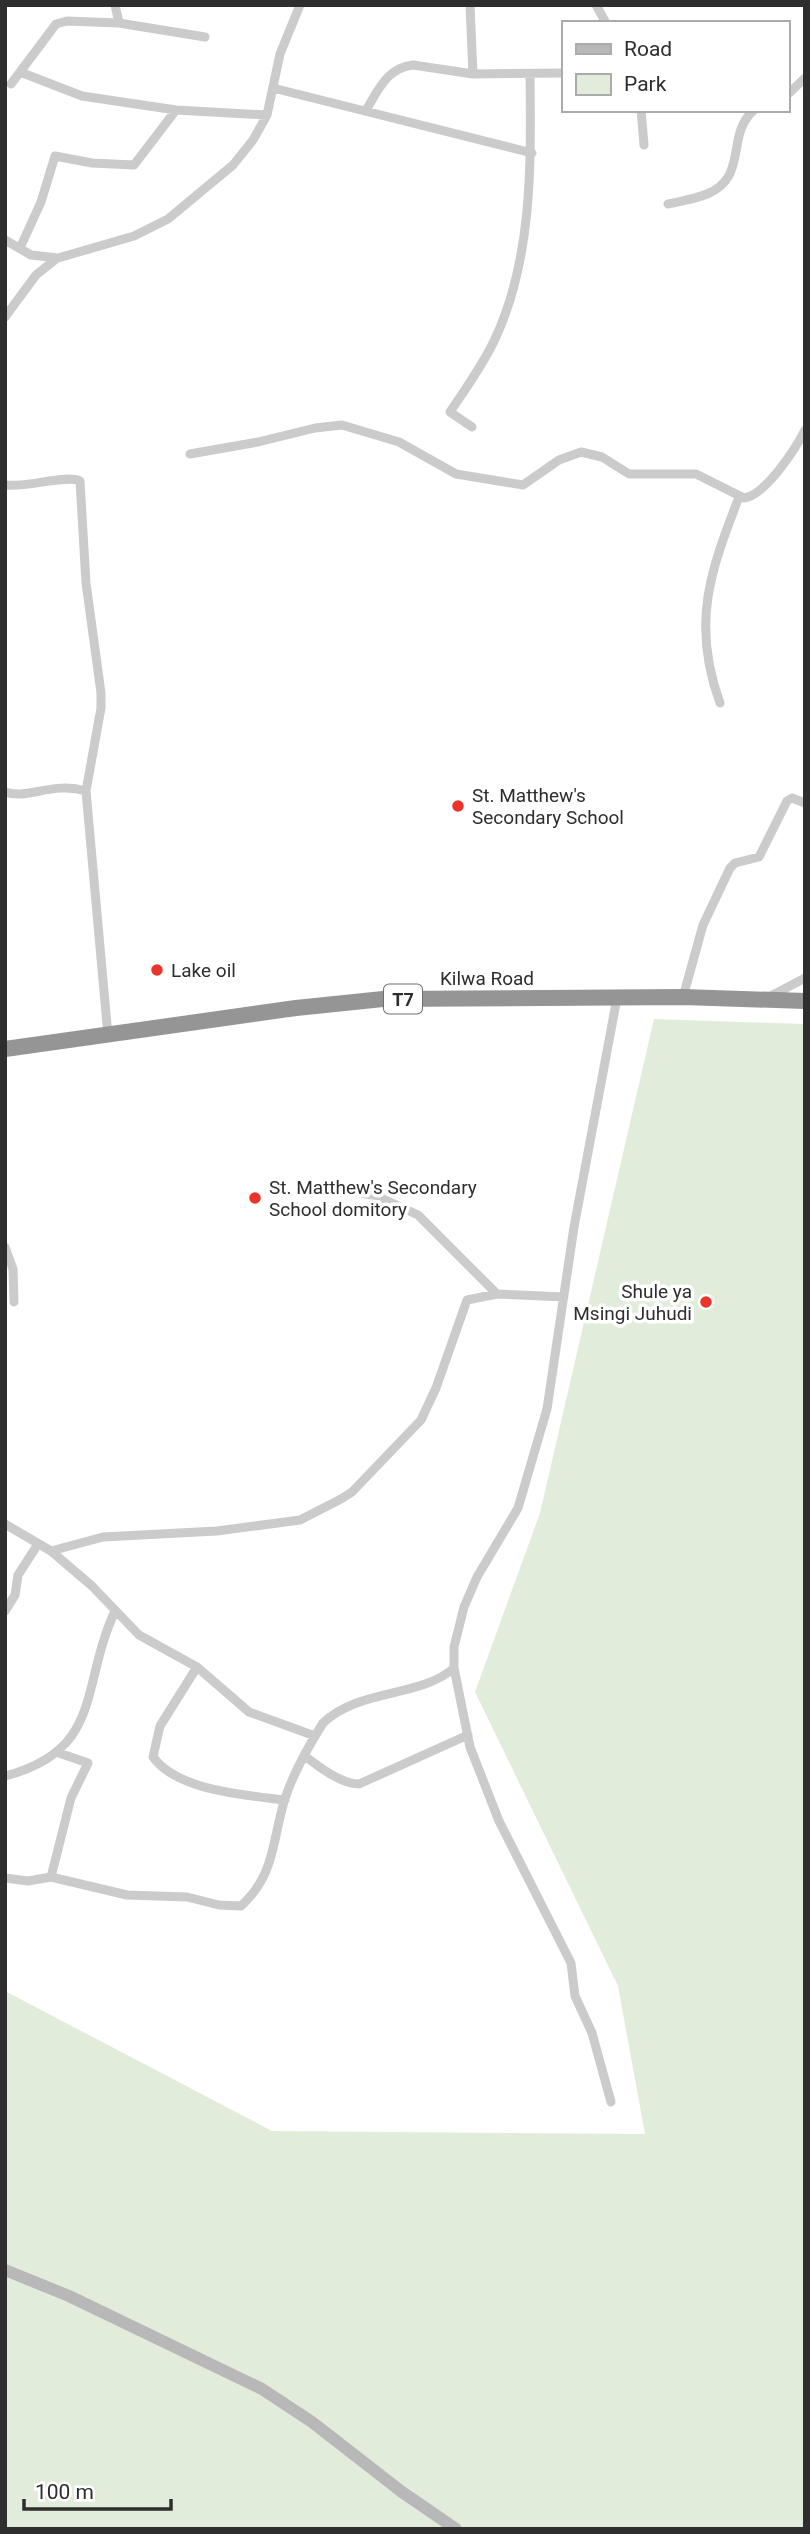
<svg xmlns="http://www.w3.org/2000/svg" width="810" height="2534" font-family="Roboto,sans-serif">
<rect width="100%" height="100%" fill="#fff"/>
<path fill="#e2ecdb" d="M654,1019l151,5v1505h-800v-538l267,140 373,3 -27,-148 -143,-294 65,-179z"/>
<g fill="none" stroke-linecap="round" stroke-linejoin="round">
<path stroke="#cbcbcb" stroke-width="9" d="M115,5l4,18 86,14
M470,5l3,69
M596,5l10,18
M20,72l62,24 94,14 91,5
M11,84l45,-60 11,-3 52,2
M273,88l259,65
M787,95l18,-17
M366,110c13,-21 21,-42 47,-45l60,9 90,-1
M641,110l3,35
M668,204c13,-3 27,-5 39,-10 42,-17 18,-59 47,-84
M5,240l26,15 27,3 76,-22 34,-17 65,-54 20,-25 14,-25 13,-61 20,-49
M20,248l21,-46 14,-46 37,7 42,2 42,-55
M5,317l31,-42 20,-16
M472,427l-22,-15c16,-24 33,-47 45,-73 38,-81 36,-177 35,-265
M190,454l68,-12 57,-14 27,-3 57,17 57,32 67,11 36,-25 22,-8 21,5 27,17h67l48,24c21,-2 52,-50 61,-68
M5,485c20,3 64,-11 75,-4l6,102 15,110v15l-15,83 22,245
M720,703c-29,-79 -10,-131 19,-206
M5,792c23,8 48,-11 81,-1
M683,997l20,-72 27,-57 5,-5 24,-6 28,-56 5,-3 13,5
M769,997l36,-19
M334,1188l43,8 41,19 79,79
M5,1247l8,22 1,33
M5,1524l46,27 41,35 47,49 58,32 52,45 66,24
M51,1551l52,-14 114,-6 83,-11 41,-21 11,-7 69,-72 15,-32 31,-88 30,-6 67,3
M5,1611l10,-16 3,-20 20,-31
M197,1667l-37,59 -7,31c25,34 92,38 132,43
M305,1756c14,11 36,28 54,28l109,-49
M5,1776c99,-26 75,-90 110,-165
M51,1877l20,-79 17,-35 -29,-10
M5,1878l23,3 23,-4 76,18 60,2 32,8 22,1c34,-31 31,-64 43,-104 8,-27 24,-55 39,-79 37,-35 97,-25 131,-55
M611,2102l-19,-69 -17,-37 -4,-33 -72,-142 -29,-74 -16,-79v-21l10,-40 13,-30 41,-69 29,-99 27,-182 43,-229"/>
<path stroke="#b8b8b8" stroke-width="12" d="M5,2270l64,26 193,93 50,33 90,70 54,37"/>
<path stroke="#959595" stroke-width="16" d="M5,1049l291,-41 87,-9 300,-2 122,4"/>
</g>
<g fill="#ea342a" stroke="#fff" stroke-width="2.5">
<circle cx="458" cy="806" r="7"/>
<circle cx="157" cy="970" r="7"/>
<circle cx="255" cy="1198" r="7"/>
<circle cx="706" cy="1302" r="7"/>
</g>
<g text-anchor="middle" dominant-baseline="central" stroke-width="7" stroke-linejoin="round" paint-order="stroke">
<rect fill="#fff" stroke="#6d6d6d" stroke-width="2" x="384" y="984.5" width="38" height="29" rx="5"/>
<g font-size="18" font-weight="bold" fill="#2e2e2e">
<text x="403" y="999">T7</text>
</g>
<g font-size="19" fill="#2e2e2e" stroke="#fff" text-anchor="start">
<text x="472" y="795">St. Matthew's<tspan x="472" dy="22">Secondary School</tspan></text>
<text x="171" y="970">Lake oil</text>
<text x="269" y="1187">St. Matthew's Secondary<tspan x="269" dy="22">School domitory</tspan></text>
<text x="692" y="1291" text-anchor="end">Shule ya<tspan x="692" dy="22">Msingi Juhudi</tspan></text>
</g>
<g font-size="19" fill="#2e2e2e" stroke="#fff">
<text x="487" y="978">Kilwa Road</text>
</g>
</g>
<rect width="810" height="2534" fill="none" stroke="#2e2e2e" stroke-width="14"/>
<rect x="562" y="21" width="228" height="91" fill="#ffffff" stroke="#ababab" stroke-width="2"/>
<rect x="576" y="44" width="35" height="10" fill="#b8b8b8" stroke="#ababab" stroke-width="2"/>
<text x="624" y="56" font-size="21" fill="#2e2e2e">Road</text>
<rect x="576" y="74" width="35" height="21" fill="#e2ecdb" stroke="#ababab" stroke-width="2"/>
<text x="624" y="91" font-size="21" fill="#2e2e2e">Park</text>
<path d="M24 2499v10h147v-10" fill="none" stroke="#2e2e2e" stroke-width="3.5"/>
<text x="35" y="2499" font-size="21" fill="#2e2e2e" stroke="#ffffff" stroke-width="5" paint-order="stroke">100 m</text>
</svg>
